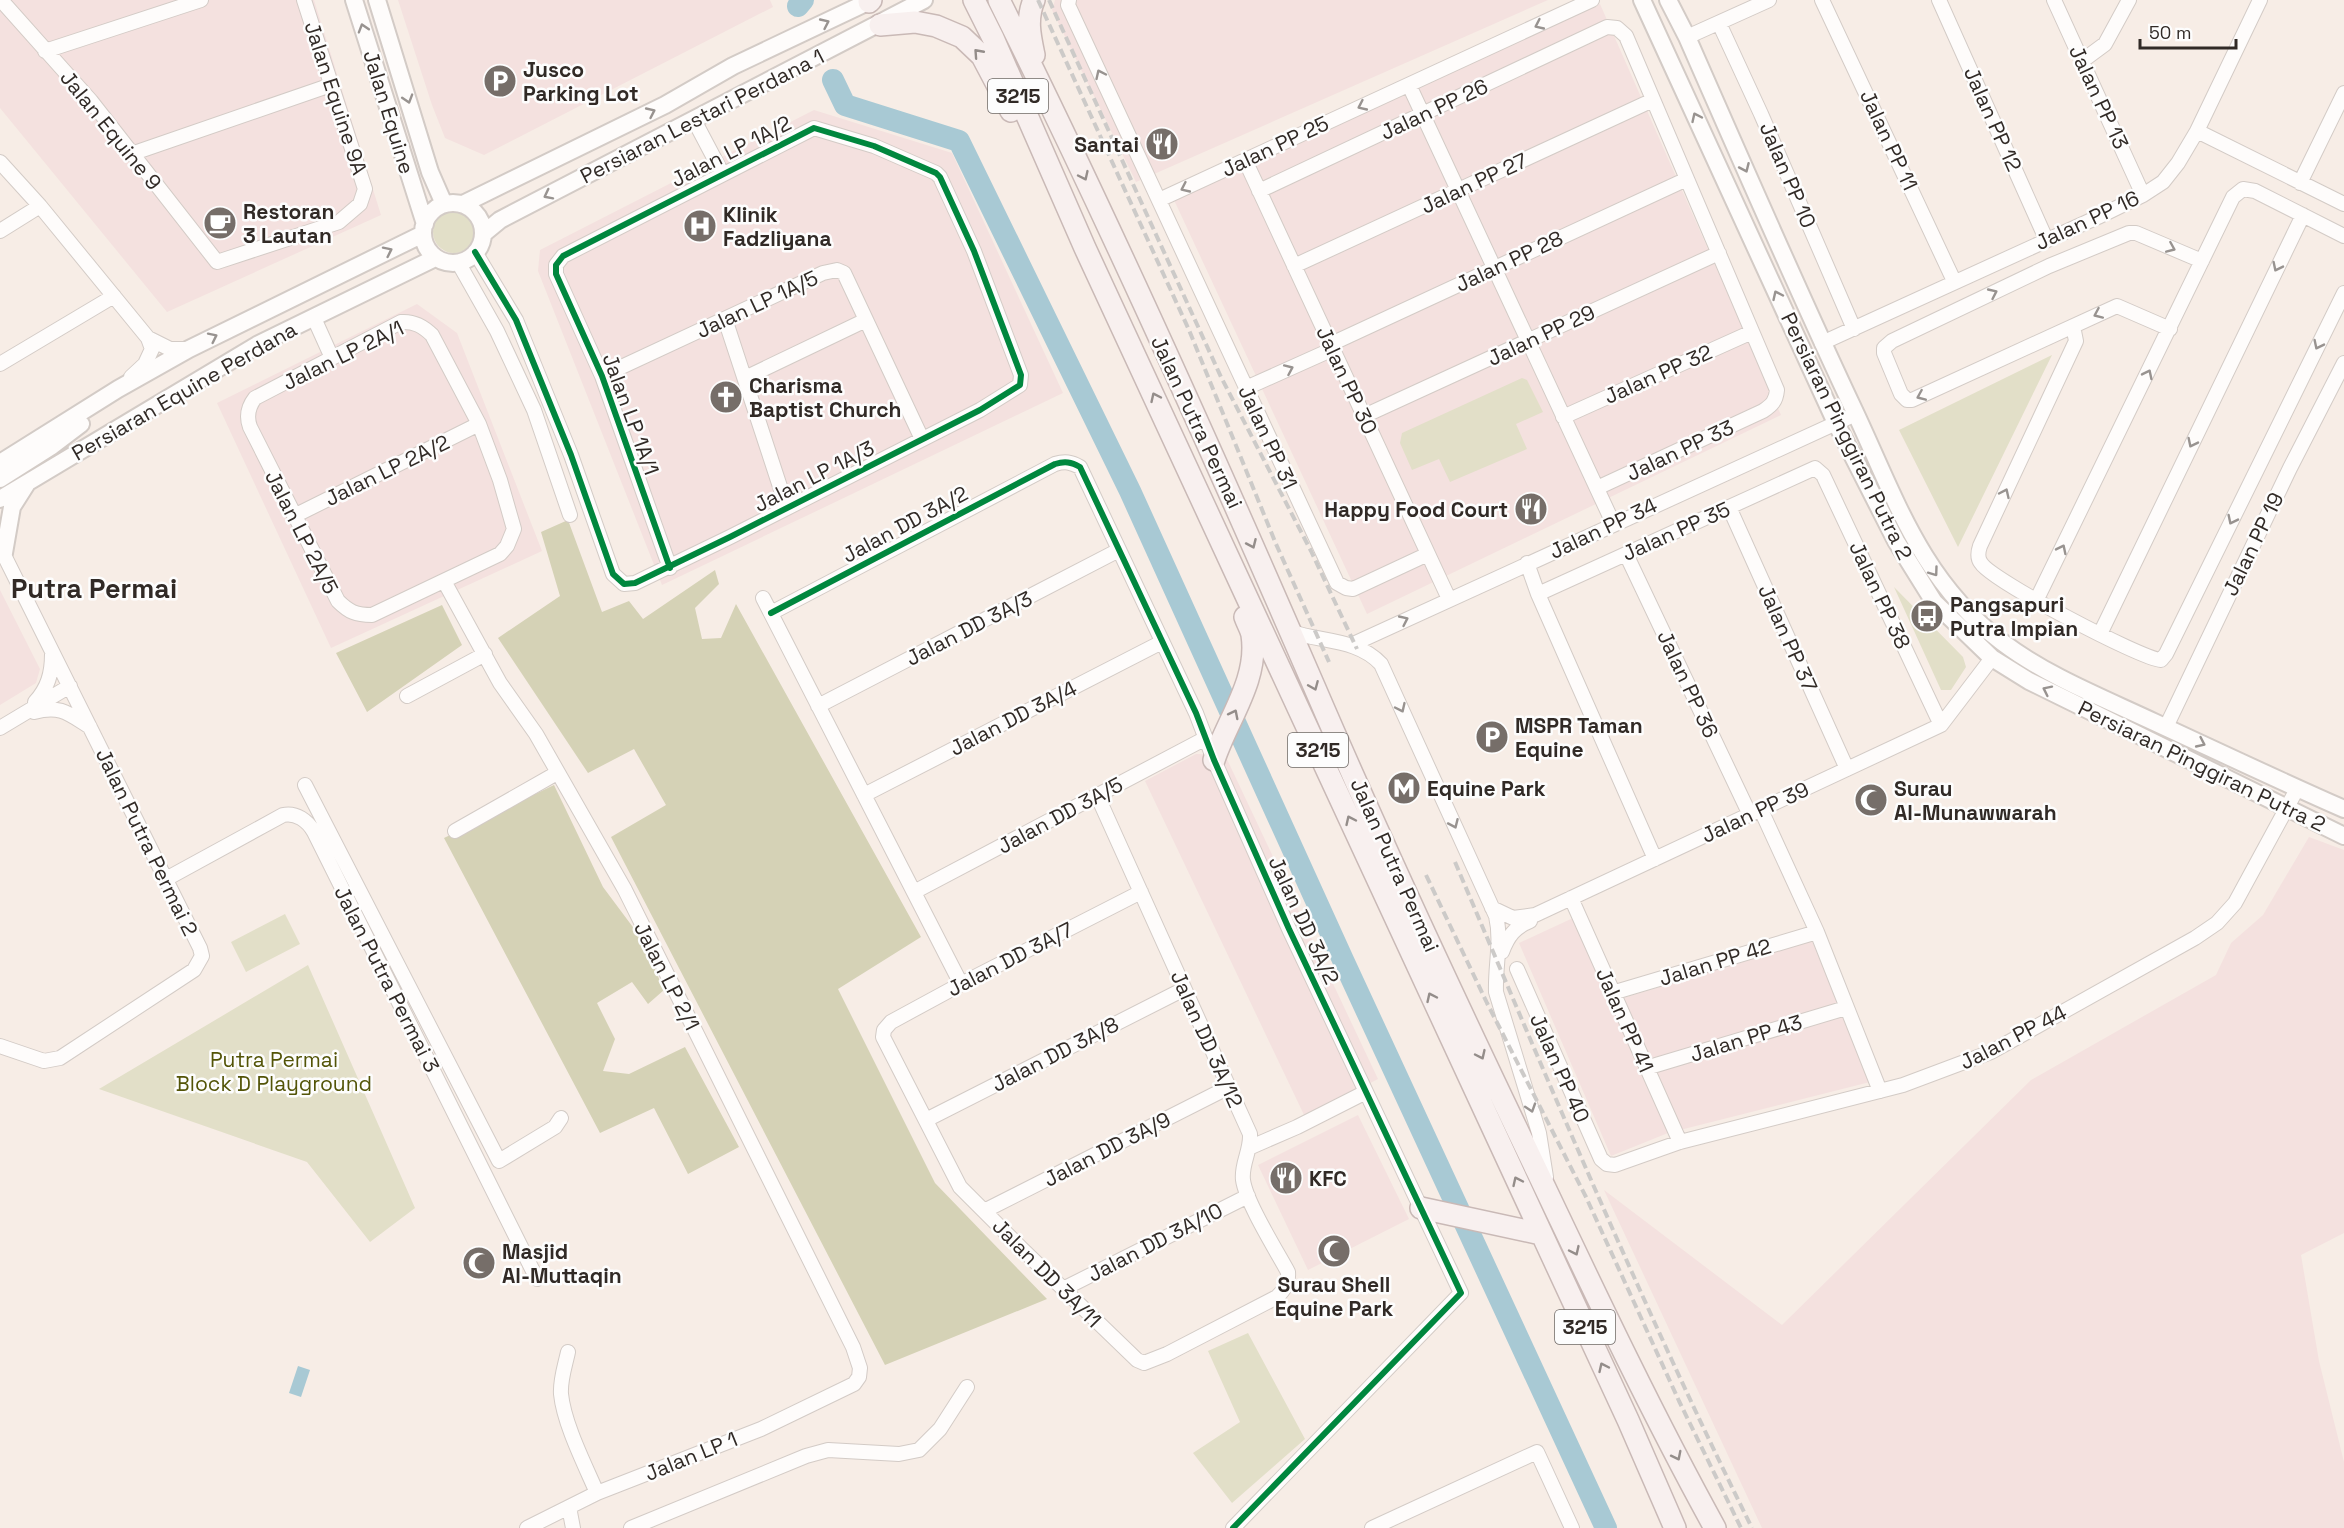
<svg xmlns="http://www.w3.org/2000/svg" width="2344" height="1528" font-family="'Space Grotesk',sans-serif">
<rect width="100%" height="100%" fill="#f7ede6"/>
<path fill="#f4e1df" d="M0,0h314l67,215 -214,97 -167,-204z
M398,0h372l3,7 -289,148 -39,-17 -13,-33z
M1055,0h493l-412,182 -84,-172z
M1600,4l181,411 -414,199 -193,-414z
M814,110l138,43 111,240 -401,192 -124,-314 2,-21z
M417,304l40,29 85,218 -211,97 -114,-245z
M0,590l40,79 -4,14 -36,22z
M1196,754l29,1 153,324 -73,38 -160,-336z
M2309,837l35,13v383l-43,22 18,106 25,101v66h-582l-158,-338 178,135 249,-245 185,-105 15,-32 32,-28z
M1573,918l37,84 202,-61 58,141 -202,51 -57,23 -92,-213z
M1358,1115l51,104 -101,51 -50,-105z"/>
<path fill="#e2dfc8" d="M433 232a21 21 0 1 1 42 0a21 21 0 1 1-42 0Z
M2052,355l-94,192 -59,-117z
M1522,378l5,2 16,32 -27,12 11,25 -77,33 -11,-23 -27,11 -12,-27 2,-10z
M1894,587l69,70 3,10 -15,23h-10z
M285,914l15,30 -54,28 -15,-30z
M308,965l107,243 -45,34 -63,-80 -208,-73z
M1248,1333l57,106 -73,64 -39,-50 47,-31 -32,-71z"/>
<path fill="#d5d2b6" d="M568,520l34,92 27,-11 14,18 72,-49 4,14 -24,24 7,31 19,-1 15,-34 185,333 -83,52 97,194 112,116 -162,66 -274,-528 55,-32 -32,-56 -46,24 -90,-135 62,-42 -19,-64z
M442,605l20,40 -95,67 -31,-59z
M554,785l49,102 38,51 23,52 -16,14 -16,-22 -35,21 18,36 -12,32 26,3 56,-27 54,100 -51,27 -34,-66 -54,25 -156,-295z"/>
<path fill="#a8c9d4" d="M298,1366l12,4 -9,27 -12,-4z"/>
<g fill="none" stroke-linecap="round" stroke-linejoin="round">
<path stroke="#a8c9d4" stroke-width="22" d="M798,6l5,-6
M833,80l12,25 114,36 171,350 213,469 263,568"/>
<g stroke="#d3cbc6" stroke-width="16">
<path id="minor" d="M1,0l90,101 126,161 122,-40 21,-18 5,-15 -61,-189
M1069,0l-1,5 269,578 9,5 7,1 75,-35
M1822,0l132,281
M1939,0l107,239
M2054,0l89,195
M1719,23l42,91 93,215
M1687,37l82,-37
M45,51l156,-51
M2082,61l23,-17 24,-44
M1409,85l204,438
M694,120l28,53
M2197,131l147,73
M131,154l200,-69
M1245,160l204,439
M0,162l40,44 108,132 4,11 -7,15 -14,13
M2300,183l44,-90
M1259,191l348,-164 10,1 9,8 151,354c-1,11 -5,15 -14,21l-166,77
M1159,200l433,-200
M0,231l40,-25
M475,252l41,68 55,135 42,119 11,10 11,-1 95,-46 250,-127 40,-25 1,-10 -47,-124 -34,-74 -4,-4 -62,-27 -60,-18 -251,128 -7,9v9l46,102 68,192
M458,262l39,69 37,79 36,105
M1294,266l359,-166
M314,318l18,40
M725,319l62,189
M401,322c13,-1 22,4 31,13l47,89 21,56 14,49 -7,17 -7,8 -128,61c-16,0 -23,-3 -34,-14l-88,-174c-4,-11 -2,-20 5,-29z
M2073,326l3,15 -96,205c-2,6 -3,12 1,17 10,17 160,96 180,97l5,-6 178,-361
M2170,329l-53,-23 -205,94h-5l-6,-6 -17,-41v-5l8,-7 157,-75 80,-33h7l66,28
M148,338l22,11h19
M1822,343l276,-126 45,-22 20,-13 15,-19 19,-32 63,-131
M1331,344l356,-165
M0,364l114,-68
M602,376l221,-103 14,-3 7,3 78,166
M745,378l121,-58
M1246,388l87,-39
M1364,416l355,-163
M1563,417l189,-85
M1729,507l118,262
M294,516l185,-92
M0,547l200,401 2,8 -8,14 -134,88 -16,3 -44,-15
M1626,554l124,261
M1527,563l11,31 117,265
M444,581l56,102 36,51 89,156 228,457 7,21 -1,9 -5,7 -93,45 -164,64 -70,35
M1538,594l277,-126 8,7 118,250
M763,598l198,386
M2036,601l197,-404 10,-8 12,2 89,45
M771,613l284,-149c10,-3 16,-2 25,3l116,246 18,47 75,169 172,364 -228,235
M1292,632c30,10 66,7 89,32l115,252c6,25 -1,50 0,76l43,141 7,44
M2100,634l203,-419
M1351,645l505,-231
M407,696l78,-42
M35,702c13,-14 17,-29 17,-48
M818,706l301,-156
M34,712c26,-7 34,1 56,15
M2166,727l124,-259 54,-105
M0,728l70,-42
M305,785l194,376 56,-34 6,-9
M864,795l298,-153
M1097,795l153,339c1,17 -9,30 -7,46 3,22 33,70 45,92 1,11 -4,18 -11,25l-110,57 -23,9 -7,-3 -115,-111 -62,-62 -77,-150 1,-7 7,-8 70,-38 180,-92
M1761,810l56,122 63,159
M455,831l102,-58
M166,879l117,-64c13,-3 25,6 31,17l223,447
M914,892l292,-154
M1571,898l109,244
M1492,908l21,10 22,-3 406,-190 51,-67
M1502,952c6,-16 13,-25 28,-31
M1517,969l84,190 6,5 8,1 65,-23 223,-57 88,-33 204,-114 22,-15 18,-20 62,-114
M1612,993l205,-61
M1646,1068l200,-60
M926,1120l258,-131
M1251,1147l46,-20 69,-35
M984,1211l245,-124
M1063,1289l185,-93
M568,1352c-3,14 -8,28 -7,42 3,30 24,71 36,99
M569,1507l4,21
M631,1528l175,-72 22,-6 71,4 20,-4 21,-21 27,-42
M1372,1528l165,-76 35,76"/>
</g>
<g stroke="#d3cbc6" stroke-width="20">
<path id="tertiary" d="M354,0l71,224
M377,0l53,172 14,32
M1642,0l194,423 60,118 38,61 58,56 37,23 315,155
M1668,0l19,37c55,125 109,250 167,373 41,87 67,171 148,232 45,34 101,56 152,80 63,29 126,59 190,87
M423 233a30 30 0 1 1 60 0a30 30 0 1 1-60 0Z
M463,204l202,-99 68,-39 139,-66
M483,234l17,-14 424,-220
M0,463l118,-74 71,-40 234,-115
M0,479l52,-33 29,-22
M0,499l257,-154 178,-87
M0,550l4,3 8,-46 14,-22"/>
</g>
<g stroke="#c9b9b6" stroke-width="24">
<path id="primary" d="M974,0l19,38 92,210 543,1172 47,108
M999,0c112,225 215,455 315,686 70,163 146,325 223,485 57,120 114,241 178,357
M1034,0c-8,19 -4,36 0,55
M869,2l2,-2
M880,25l35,-3 21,4 26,11 20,19 29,55
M1214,760c13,-40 45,-80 38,-125 -1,-6 -5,-12 -7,-18
M1421,1208l120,26"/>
</g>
<use href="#minor" stroke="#fefcfb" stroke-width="14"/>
<use href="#tertiary" stroke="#fefcfb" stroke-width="16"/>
<use href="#primary" stroke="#f8f0ef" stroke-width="21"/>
<path stroke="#cccac8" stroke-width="4" stroke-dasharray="9 4.5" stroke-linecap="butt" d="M1038,0l151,330 87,214 53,118
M1049,0l172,377 90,174 46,98
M1455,862c95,224 189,448 297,666
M1426,875l61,128 99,194 93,204 62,127"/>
<g stroke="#fdfdfd" stroke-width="10">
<path id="cycleway" d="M475,252l41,68 55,135 42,119 11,10 11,-1 95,-46 250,-127 40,-25 1,-10 -47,-124 -34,-74 -4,-4 -62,-27 -60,-18 -251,128 -7,9v9l46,102 68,192
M771,613l284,-149c10,-3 16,-2 25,3l116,246 18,47 75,169 172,364 -228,235"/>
</g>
<use href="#cycleway" stroke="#00873e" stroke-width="6"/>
</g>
<defs><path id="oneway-chevron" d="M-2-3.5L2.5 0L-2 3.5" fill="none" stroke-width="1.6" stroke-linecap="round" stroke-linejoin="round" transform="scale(1.5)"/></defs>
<g stroke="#989390">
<use href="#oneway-chevron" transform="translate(825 23) rotate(-25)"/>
<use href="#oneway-chevron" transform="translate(1539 25) rotate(155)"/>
<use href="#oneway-chevron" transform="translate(363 28) rotate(-107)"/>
<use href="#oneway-chevron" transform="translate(1100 74) rotate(-115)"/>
<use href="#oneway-chevron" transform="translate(408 99) rotate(73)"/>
<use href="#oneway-chevron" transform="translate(1362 106) rotate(155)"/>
<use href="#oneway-chevron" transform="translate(651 112) rotate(-25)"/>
<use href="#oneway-chevron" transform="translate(1696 117) rotate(-115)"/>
<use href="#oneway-chevron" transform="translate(1745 168) rotate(66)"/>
<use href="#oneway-chevron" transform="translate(1185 188) rotate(155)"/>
<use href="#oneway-chevron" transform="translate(548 195) rotate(153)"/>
<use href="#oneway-chevron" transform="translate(2171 248) rotate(23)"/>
<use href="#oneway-chevron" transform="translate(388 251) rotate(-26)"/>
<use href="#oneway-chevron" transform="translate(2277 267) rotate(116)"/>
<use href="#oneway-chevron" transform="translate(1993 293) rotate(-25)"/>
<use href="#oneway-chevron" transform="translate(1777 295) rotate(-115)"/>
<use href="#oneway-chevron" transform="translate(2098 314) rotate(156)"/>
<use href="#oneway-chevron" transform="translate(213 337) rotate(-26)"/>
<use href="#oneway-chevron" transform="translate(2318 345) rotate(116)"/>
<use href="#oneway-chevron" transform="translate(1289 369) rotate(-24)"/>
<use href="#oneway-chevron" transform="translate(2148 374) rotate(-64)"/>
<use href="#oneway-chevron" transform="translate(1921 396) rotate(157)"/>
<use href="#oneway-chevron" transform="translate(2192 443) rotate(116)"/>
<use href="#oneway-chevron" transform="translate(2005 493) rotate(-65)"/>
<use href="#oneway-chevron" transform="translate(2232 520) rotate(116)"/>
<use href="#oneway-chevron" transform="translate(2062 549) rotate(-64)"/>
<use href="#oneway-chevron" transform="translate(1934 572) rotate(54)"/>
<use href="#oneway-chevron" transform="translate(1404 620) rotate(-25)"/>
<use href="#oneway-chevron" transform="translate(2047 690) rotate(-154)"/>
<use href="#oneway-chevron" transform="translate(1401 708) rotate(65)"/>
<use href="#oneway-chevron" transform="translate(2201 743) rotate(25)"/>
<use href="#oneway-chevron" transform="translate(1454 824) rotate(66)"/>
<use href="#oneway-chevron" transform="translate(1531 1108) rotate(72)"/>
</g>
<g stroke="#948d8a">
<use href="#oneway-chevron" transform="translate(978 53) rotate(-132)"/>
<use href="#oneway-chevron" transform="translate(1084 176) rotate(65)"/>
<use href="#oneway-chevron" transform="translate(1155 397) rotate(-115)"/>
<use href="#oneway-chevron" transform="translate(1252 544) rotate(66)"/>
<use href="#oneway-chevron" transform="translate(1314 686) rotate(67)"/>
<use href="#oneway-chevron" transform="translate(1234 714) rotate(-63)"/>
<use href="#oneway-chevron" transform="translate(1350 820) rotate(-115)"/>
<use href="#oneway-chevron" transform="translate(1431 997) rotate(-115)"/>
<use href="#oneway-chevron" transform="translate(1481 1055) rotate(65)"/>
<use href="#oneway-chevron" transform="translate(1517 1181) rotate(-115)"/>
<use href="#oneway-chevron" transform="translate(1575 1251) rotate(65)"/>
<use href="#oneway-chevron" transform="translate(1603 1367) rotate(-115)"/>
<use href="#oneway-chevron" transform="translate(1677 1456) rotate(63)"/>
</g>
<defs>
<g id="parking-disc" transform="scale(1.725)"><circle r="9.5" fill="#766e69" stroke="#fdfdfd"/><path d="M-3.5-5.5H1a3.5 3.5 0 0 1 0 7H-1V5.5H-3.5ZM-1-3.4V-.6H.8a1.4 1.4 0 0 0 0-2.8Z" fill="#fff"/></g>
<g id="restaurant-disc" transform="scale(1.725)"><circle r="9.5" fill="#766e69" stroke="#fdfdfd"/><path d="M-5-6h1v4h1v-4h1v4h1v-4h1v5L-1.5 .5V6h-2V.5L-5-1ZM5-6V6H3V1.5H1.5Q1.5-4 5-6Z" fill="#fff"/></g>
<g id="cafe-disc" transform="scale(1.725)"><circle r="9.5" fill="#766e69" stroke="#fdfdfd"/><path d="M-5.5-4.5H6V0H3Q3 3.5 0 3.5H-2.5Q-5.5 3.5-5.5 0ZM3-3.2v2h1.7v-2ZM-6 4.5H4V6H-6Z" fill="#fff"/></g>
<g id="hospital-disc" transform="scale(1.725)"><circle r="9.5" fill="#766e69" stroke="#fdfdfd"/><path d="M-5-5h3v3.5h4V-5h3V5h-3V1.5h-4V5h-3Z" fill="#fff"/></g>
<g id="church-disc" transform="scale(1.725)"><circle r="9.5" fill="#766e69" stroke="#fdfdfd"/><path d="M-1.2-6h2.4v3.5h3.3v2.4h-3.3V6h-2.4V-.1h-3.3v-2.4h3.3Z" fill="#fff"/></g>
<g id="bus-disc" transform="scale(1.725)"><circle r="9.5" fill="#766e69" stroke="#fdfdfd"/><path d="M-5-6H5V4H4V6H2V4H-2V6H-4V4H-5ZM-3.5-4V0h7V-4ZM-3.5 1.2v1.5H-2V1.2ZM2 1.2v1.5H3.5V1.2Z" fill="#fff"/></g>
<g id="metro-disc" transform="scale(1.725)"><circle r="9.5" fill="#766e69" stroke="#fdfdfd"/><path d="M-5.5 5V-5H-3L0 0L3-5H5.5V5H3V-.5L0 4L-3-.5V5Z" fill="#fff"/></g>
<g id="mosque-disc" transform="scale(1.725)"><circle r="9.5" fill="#766e69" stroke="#fdfdfd"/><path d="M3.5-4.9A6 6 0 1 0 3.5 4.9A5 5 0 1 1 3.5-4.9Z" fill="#fff"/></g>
</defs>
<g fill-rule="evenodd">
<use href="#parking-disc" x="500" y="81"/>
<use href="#restaurant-disc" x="1162" y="144"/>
<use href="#cafe-disc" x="220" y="223"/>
<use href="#hospital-disc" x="700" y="226"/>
<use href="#church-disc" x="726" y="397"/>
<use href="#restaurant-disc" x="1531" y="509"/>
<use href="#bus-disc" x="1927" y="616"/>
<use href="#parking-disc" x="1492" y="737"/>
<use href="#metro-disc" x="1404" y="788"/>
<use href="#mosque-disc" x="1871" y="800"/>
<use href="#restaurant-disc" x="1286" y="1178"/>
<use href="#mosque-disc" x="1334" y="1251"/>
<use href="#mosque-disc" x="479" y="1263"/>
</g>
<g text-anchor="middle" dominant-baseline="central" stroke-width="5" stroke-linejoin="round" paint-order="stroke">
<g fill="#fdfdfd" stroke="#6e6966" stroke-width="1.5">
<rect x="988" y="79" width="60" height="34" rx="4.5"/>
<rect x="1288" y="733" width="60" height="34" rx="4.5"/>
<rect x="1555" y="1310" width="60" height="34" rx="4.5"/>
</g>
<g font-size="20" font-weight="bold" fill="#312a26">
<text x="1018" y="96">3215</text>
<text x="1318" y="750">3215</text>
<text x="1585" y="1327">3215</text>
</g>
<g font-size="21" font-weight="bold" fill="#312a26" stroke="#fdfdfd" text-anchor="start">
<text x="523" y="69">Jusco<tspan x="523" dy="24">Parking Lot</tspan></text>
<text x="1139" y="144" text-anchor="end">Santai</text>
<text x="243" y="211">Restoran<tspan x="243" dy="24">3 Lautan</tspan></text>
<text x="723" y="214">Klinik<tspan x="723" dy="24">Fadzliyana</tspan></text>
<text x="749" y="385">Charisma<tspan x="749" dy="24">Baptist Church</tspan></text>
<text x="1508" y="509" text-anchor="end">Happy Food Court</text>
<text x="1950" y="604">Pangsapuri<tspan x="1950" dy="24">Putra Impian</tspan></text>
<text x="1515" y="725">MSPR Taman<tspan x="1515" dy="24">Equine</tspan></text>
<text x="1427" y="788">Equine Park</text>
<text x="1894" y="788">Surau<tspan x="1894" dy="24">Al-Munawwarah</tspan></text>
<text x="1309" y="1178">KFC</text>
<text x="502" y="1251">Masjid<tspan x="502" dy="24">Al-Muttaqin</tspan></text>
<text x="1334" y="1284" text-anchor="middle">Surau Shell<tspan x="1334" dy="24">Equine Park</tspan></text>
</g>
<g font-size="21" fill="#312a26" stroke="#fdfdfd">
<text transform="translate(2099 97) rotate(65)">Jalan PP 13</text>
<text transform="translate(336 98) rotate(72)">Jalan Equine 9A</text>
<text transform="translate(1434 109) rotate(-25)">Jalan PP 26</text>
<text transform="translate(389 112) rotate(73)">Jalan Equine</text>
<text transform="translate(702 116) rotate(-27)">Persiaran Lestari Perdana 1</text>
<text transform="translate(1993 119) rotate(66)">Jalan PP 12</text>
<text transform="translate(111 130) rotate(51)">Jalan Equine 9</text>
<text transform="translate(1889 140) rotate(65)">Jalan PP 11</text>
<text transform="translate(1275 146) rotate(-25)">Jalan PP 25</text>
<text transform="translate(731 151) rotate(-27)">Jalan LP 1A/2</text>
<text transform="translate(1788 175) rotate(67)">Jalan PP 10</text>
<text transform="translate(1474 183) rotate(-25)">Jalan PP 27</text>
<text transform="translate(2087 220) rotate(-25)">Jalan PP 16</text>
<text transform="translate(1509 261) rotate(-25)">Jalan PP 28</text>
<text transform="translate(757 304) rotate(-25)">Jalan LP 1A/5</text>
<text transform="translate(1541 335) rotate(-25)">Jalan PP 29</text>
<text transform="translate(343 355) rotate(-26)">Jalan LP 2A/1</text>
<text transform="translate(1658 374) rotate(-24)">Jalan PP 32</text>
<text transform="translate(1347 380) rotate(65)">Jalan PP 30</text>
<text transform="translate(184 391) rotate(-30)">Persiaran Equine Perdana</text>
<text transform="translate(631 414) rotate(70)">Jalan LP 1A/1</text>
<text transform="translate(1197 422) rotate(65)">Jalan Putra Permai</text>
<text transform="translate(1847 436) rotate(64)">Persiaran Pinggiran Putra 2</text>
<text transform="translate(1268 437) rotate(65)">Jalan PP 31</text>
<text transform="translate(1680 450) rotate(-25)">Jalan PP 33</text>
<text transform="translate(387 470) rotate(-26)">Jalan LP 2A/2</text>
<text transform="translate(814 476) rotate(-27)">Jalan LP 1A/3</text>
<text transform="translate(905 524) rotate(-28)">Jalan DD 3A/2</text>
<text transform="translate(1603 528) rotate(-25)">Jalan PP 34</text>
<text transform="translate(1676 531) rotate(-24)">Jalan PP 35</text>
<text transform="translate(302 532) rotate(63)">Jalan LP 2A/5</text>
<text transform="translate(2253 544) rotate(-64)">Jalan PP 19</text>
<text transform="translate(1880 595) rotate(65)">Jalan PP 38</text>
<text transform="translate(969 628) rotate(-27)">Jalan DD 3A/3</text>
<text transform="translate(1788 638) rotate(66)">Jalan PP 37</text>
<text transform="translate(1688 684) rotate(65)">Jalan PP 36</text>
<text transform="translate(1013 718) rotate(-27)">Jalan DD 3A/4</text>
<text transform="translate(2202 766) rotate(26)">Persiaran Pinggiran Putra 2</text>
<text transform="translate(1755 812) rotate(-25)">Jalan PP 39</text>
<text transform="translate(1060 815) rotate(-28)">Jalan DD 3A/5</text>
<text transform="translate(147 842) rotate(64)">Jalan Putra Permai 2</text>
<text transform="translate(1395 865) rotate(66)">Jalan Putra Permai</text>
<text transform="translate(1304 920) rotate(65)">Jalan DD 3A/2</text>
<text transform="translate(1010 959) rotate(-27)">Jalan DD 3A/7</text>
<text transform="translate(1715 962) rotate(-17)">Jalan PP 42</text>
<text transform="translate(667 976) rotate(63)">Jalan LP 2/1</text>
<text transform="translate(387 979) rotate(63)">Jalan Putra Permai 3</text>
<text transform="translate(1625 1020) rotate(66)">Jalan PP 41</text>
<text transform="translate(2013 1037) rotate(-27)">Jalan PP 44</text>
<text transform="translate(1746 1038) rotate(-17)">Jalan PP 43</text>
<text transform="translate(1207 1039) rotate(66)">Jalan DD 3A/12</text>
<text transform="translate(1055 1054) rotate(-27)">Jalan DD 3A/8</text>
<text transform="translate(1560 1068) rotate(66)">Jalan PP 40</text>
<text transform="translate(1107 1149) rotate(-27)">Jalan DD 3A/9</text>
<text transform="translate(1155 1242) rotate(-27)">Jalan DD 3A/10</text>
<text transform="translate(1047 1273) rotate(45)">Jalan DD 3A/11</text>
<text transform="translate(691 1456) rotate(-22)">Jalan LP 1</text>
</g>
<g font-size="21" fill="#535407" stroke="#fdfdfd">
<text x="274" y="1059">Putra Permai<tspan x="274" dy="24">Block D Playground</tspan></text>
</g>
<g font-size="27" font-weight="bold" fill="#312a26" stroke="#fdfdfd">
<text x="94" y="588">Putra Permai</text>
</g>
</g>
<path d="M2140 39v9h96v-9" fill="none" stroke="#312a26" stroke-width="3"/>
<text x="2149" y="39" font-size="18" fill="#312a26" stroke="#fdfdfd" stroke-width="4.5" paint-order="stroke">50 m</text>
</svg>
